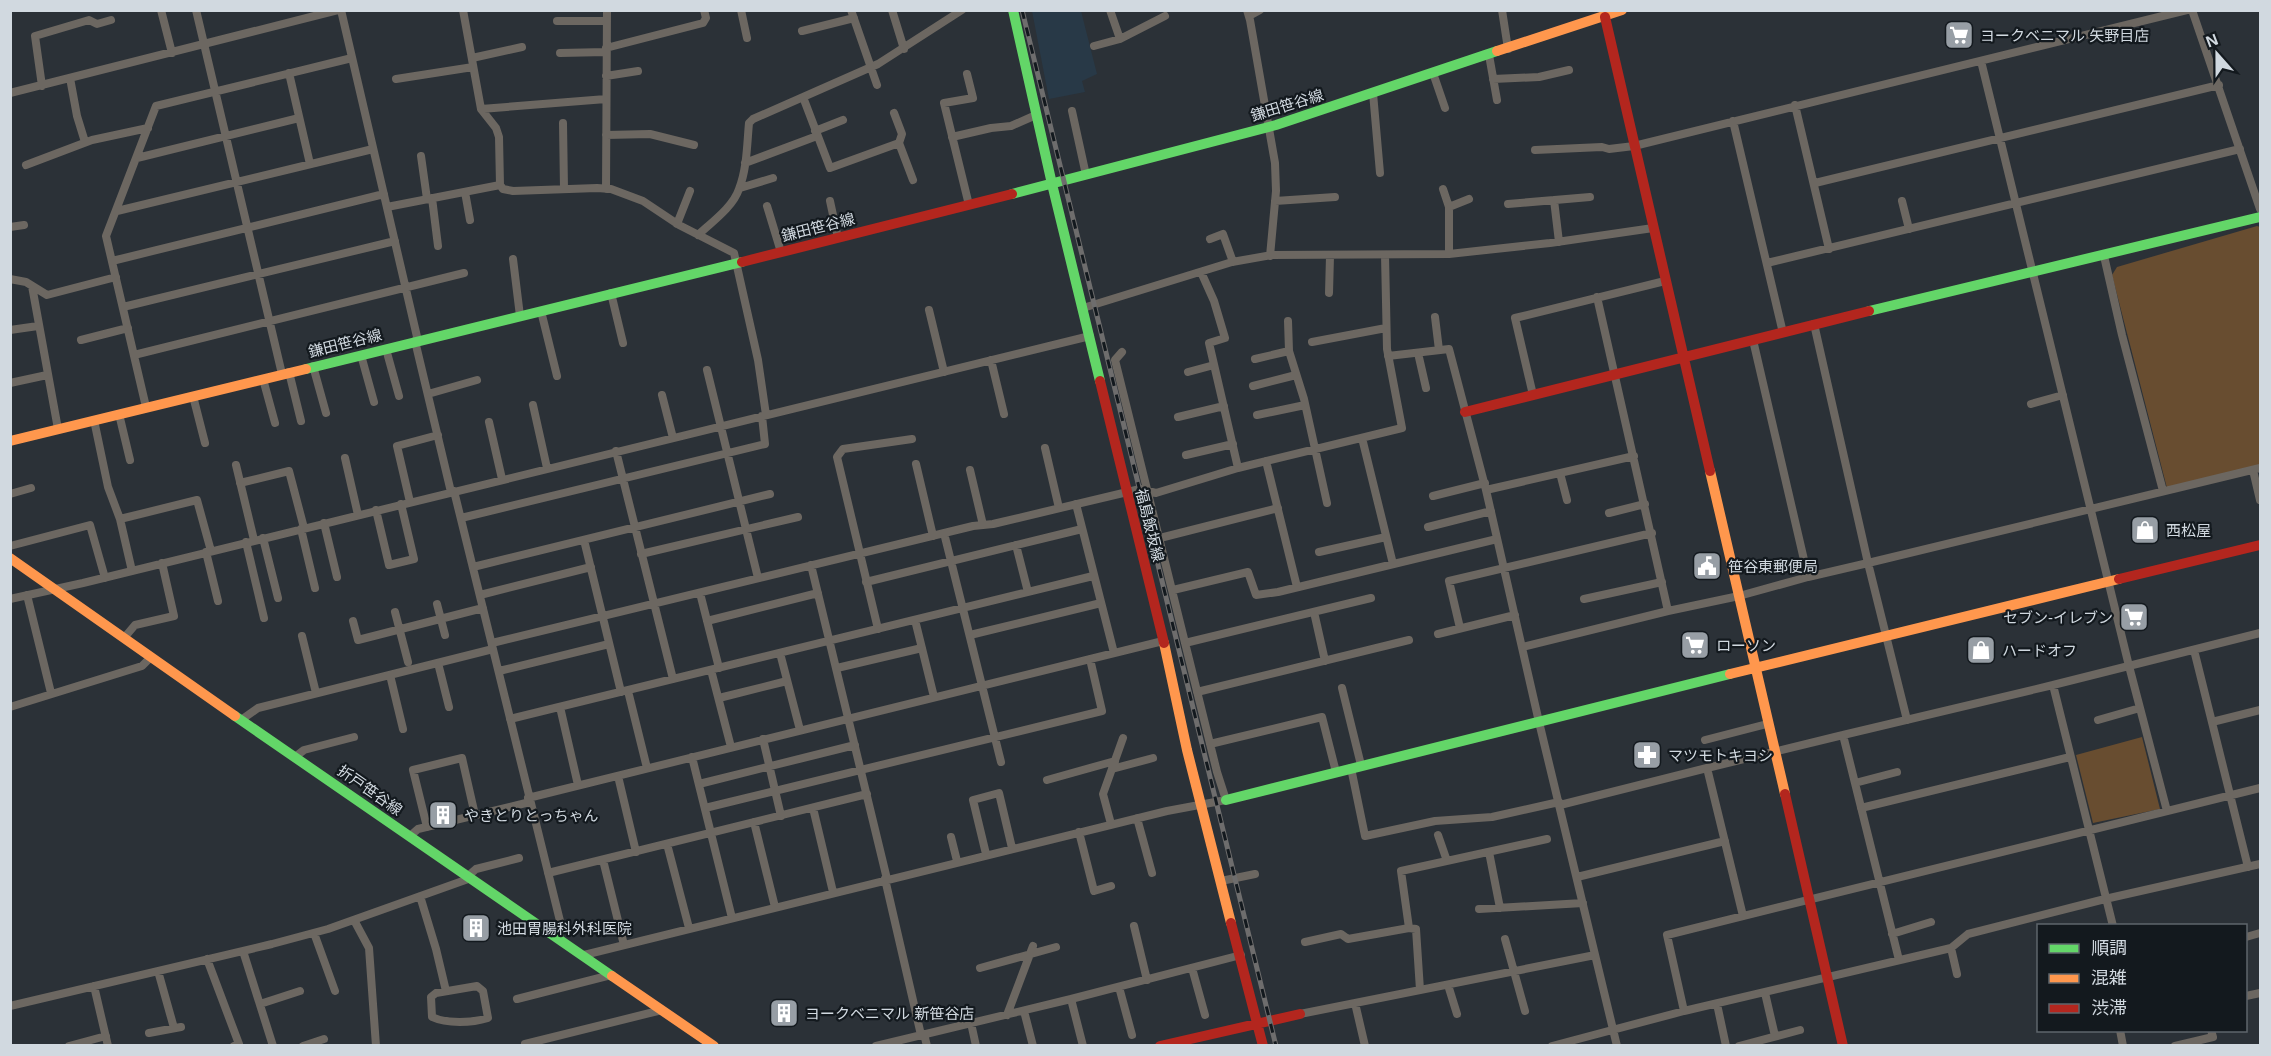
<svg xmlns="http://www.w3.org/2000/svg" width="2271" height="1056" font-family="Arial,'Noto Sans JP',sans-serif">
<rect width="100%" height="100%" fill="#2b3137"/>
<path fill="#283947" d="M1032,11h49l16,63 -15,7 3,11 -36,7z"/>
<path fill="#684d30" d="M2257,226l3,1v239l-93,22 -55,-213 5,-8z
M2142,737l18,72 -67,14 -17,-68z"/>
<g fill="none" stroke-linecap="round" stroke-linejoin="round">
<path stroke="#6c6761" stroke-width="8" d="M161,10l11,43
M196,10l86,364
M341,10l77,331
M463,10l18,99 15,19 3,9 1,48 3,4 10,2 84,-3 14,1 32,12 36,24 55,28 24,107 8,55
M741,10l6,28
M851,10l26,75
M892,10l12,39
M1110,10l10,29
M1247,10l3,10 25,143 1,28 -6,65
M1502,10l6,39
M2192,10l68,199
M1249,16l11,-6
M557,21h50
M802,31l52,-13
M1094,46l26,-7 45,-23
M606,48l97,-25 3,-5 -2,-8
M560,53l46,-1
M1489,55l8,45
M472,58l50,-11
M1981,61l148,605 38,145
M289,73l21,91
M1433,73l12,35
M967,74l6,24 -29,5 25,102
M606,76l32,-5
M70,78l7,38 8,26
M396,79l77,-12
M1493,79l46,-2 30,-7
M42,86l-7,-50 54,-16 8,4 14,-4
M10,93l328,-83
M1373,93l7,80
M803,97l27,71 69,-25 14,37
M1795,105l34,144
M481,109l125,-10
M1072,111l14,64
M894,113l8,21 -3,9
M1733,121l50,212
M563,123l1,66
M815,131l28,-11
M606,135l44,-1 44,11
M952,137l39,-9 20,-2 25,-11
M1535,150l67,-3 7,2 25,-3 553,-136
M421,156l6,43
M137,158l162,-40
M745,163l72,-27
M26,165l66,-25 56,-12
M1815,183l404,-98
M740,188l33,-10
M606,189l1,-179
M1443,189l6,18v47
M465,192l5,28
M432,198l6,48
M1554,200l5,42
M830,201l8,37
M1275,201l60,-4
M1902,201l7,28
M1508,204l82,-7
M767,206l14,46
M387,207l113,-22
M1449,207l20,-8
M117,211l256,-62
M677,224l13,-33
M10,227l14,-2
M698,235c14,-13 35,-28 41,-46 8,-20 8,-45 10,-66l4,-4 125,-55 84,-54
M1210,239l13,-5 10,28
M2104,256l18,79 41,156
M513,259l7,57
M112,261l272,-67
M1767,263l473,-114
M1201,272l13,29 11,37 -16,5 29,125
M10,279l16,3 21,13 69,-18
M32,286l26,143
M611,293l12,50
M1329,293l1,-37
M1597,297l71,314
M123,307l272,-66
M1083,308l149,-46 40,-7 177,-1 101,-11 103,-15
M929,310l15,62
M541,311l16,65
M1435,317l4,33
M1288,321l1,30 15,48 23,104
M10,330l28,-4
M81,340l47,-12
M1753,340l55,237 60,-14 -54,-239
M415,341l36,151
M1312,342l74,-14
M386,349l13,47
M1418,353l8,35
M134,355l330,-82
M361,355l13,47
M1388,356l61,-7 37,141 53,232 78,324
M1255,359l34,-8
M991,360l13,54
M313,366l13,47
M707,370l51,208
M289,372l12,49
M1188,372l26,-7
M263,379l12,44
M10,383l37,-8
M1253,386l43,-11
M428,394l49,-14
M662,395l11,43
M1533,395l-18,-77 150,-37
M193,396l12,47
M2031,404l32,-9
M533,405l14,63
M146,407l-40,-171 50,-130 196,-48
M119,414l11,46
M1257,415l48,-10
M1178,417l46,-11
M94,420l14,67 12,32
M489,422l13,57
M1362,438l31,126
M1045,448l14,60
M616,451l57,228
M1186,455l47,-11
M345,458l13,57
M1266,461l31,126
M916,464l17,72
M236,465l18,75
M970,470l13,55
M2253,470l7,30
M1560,473l7,27
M240,483l49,-12 15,57
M1486,490l148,-34
M454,491l108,438 -4,9
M10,494l21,-6
M1433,496l52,-13
M410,502l-13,-56 41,-11
M1076,504l38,149
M376,510l13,55 25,-6 -13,-55
M1609,513l36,-9
M461,518l304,-74 -3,-28
M324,523l13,54
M1428,527l63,-16
M301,529l14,59
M944,533l57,229
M263,538l15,60
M1160,538l118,-30
M584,540l37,152
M246,542l18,76
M1016,545l12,47
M10,546l80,-21 15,53
M206,552l12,49
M1319,552l67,-15
M641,554l157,-37
M811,565l76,314
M473,567l297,-73
M132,571l-12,-52 77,-19 14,51
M866,582l216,-53
M1173,590l75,-18 8,23 22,-3 219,-53
M700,593l19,75
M27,595l24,98
M480,595l111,-28
M10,599l73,-16 1007,-247
M1584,599l78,-17
M437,604l8,31
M395,612l13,50
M1314,612l11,49
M915,620l19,77
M353,621l5,19 125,-32
M707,621l111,-28
M1460,628l-11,-47 203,-48
M878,629l-41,-172 6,-8 69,-10
M1438,634l77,-19
M970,635l131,-32
M302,636l14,57
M124,638l11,-13 39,-9 -12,-53
M492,643l481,-117 20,-2 147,-35 16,4 82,-25 164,-40 -15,-79 -2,-94
M1185,643l186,-45
M1522,647l146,-36 71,-15 69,-19
M2194,650l54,217
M780,653l20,77
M438,663l11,44
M837,668l85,-20
M711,670l20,77
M499,671l110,-27
M390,675l13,54
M2053,685l60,241
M1342,688l19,77
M628,691l19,77
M1197,692l212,-52
M719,698l68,-17
M10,707l132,-41 9,-9
M560,707l18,78
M510,719l583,-143
M241,720l17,-12 235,-59
M1907,720l-39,-157 392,-95
M2098,720l42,-12
M2212,722l48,-12
M763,739l18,77
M1705,740l62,-16
M1210,744l112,-27 14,55
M295,757l9,-7 50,-13
M692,757l40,161
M1351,768l14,68 70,-15 57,-4 67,-15
M1707,768l136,-33
M1112,769l41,-11
M618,776l18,76
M1047,780l68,-19
M1855,783l42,-11
M699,784l156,-39
M528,798l635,-157
M1560,805l147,-37 36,148
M705,808l397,-97 -12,-52
M813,808l20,84
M1861,808l209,-51
M1137,818l15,55
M754,822l21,85
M1111,824l-8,-30 20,-56
M427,827l-14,-57 49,-12 13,57
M1079,832l15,59 17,-5
M1438,835l9,26
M410,836l8,-7 112,-27
M951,837l6,24
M667,844l22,84
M1489,852l11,56
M986,854l-13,-54 26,-7 13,55
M603,860l21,85
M548,873l319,-79
M468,876l8,-7 43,-11
M1577,877l148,-36
M885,879l36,156
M1221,881l34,-7
M420,896l16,53 10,42
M1479,909l104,-6
M354,920l15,28 7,98
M1134,926l13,54
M1409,928l7,1 4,61
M314,933l21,58
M1892,934l39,-12
M2246,937l14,-4
M1505,939l20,72
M1305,942l36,-8 7,5 61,-11 -8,-57 146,-32
M1951,948l6,26
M243,951l30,95
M584,955l583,-144 59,-11 -9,-28 -102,-412 7,-8
M207,959l32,85 -5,2
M1899,960l-56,-225 210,-50 207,-52
M980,968l76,-21
M1192,968l13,47
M158,971l16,57
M1448,985l9,29
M94,986l14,60
M477,986l6,5 5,27c-16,5 -41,6 -56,-1l-1,-20 5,-4z
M1119,987l13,48
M1765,993l10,43
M2246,996l14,-3
M517,999l94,-24
M1071,999l12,47
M1355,1003l10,43
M260,1004l40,-13
M1717,1004l9,42
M10,1006l262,-62 56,-15 143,-51
M1024,1011l9,35
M1684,1011l-17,-76 593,-147
M1300,1014l295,-59
M1007,1015l26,-69
M971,1023l5,23
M2120,1030l3,16
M149,1033l32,-6
M924,1034l3,12
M525,1044l137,-34
M69,1046l37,-10
M303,1046l21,-7
M876,1046l195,-47 170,-44
M1552,1046l132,-35 267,-63 17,-14 137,-35 155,-35
M1739,1046l61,-16
M2175,1046l38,-9 -2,-7"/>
<path stroke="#63d668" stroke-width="10" d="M1013,10l39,174 48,197
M1012,194l264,-69 221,-74
M1869,311l391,-94
M306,369l436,-107
M235,716l377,260
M1226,800l504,-126"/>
<path stroke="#ff974d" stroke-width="10" d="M1497,51l125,-41
M10,441l296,-72
M1710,471l75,323
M10,558l225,158
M1164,643l23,107 44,173
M1730,674l389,-95
M612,976l102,70"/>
<path stroke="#b3261e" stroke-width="10" d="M1605,17l105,454
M742,262l270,-68
M1100,381l64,262
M1465,412l404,-101
M2119,579l141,-34
M1785,794l58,252
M1231,923l32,123
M1160,1046l140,-32"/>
<g stroke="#6e6d6d" stroke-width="5">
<path id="rail" d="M1022,10l254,1036"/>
</g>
<use href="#rail" stroke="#13191e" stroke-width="3" stroke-dasharray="9" stroke-linecap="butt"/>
</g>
<defs>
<g id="supermarket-square" transform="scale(1.5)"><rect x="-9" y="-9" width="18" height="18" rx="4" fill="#979ea5" stroke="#13191e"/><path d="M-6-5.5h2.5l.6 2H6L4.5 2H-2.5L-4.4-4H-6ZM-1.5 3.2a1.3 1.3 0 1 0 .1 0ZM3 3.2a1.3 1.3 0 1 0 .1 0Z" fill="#fff"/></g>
<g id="shop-square" transform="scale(1.5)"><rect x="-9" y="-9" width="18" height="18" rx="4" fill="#979ea5" stroke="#13191e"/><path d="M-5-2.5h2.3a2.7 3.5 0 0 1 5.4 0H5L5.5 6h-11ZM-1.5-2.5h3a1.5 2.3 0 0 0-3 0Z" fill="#fff"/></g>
<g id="civic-square" transform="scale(1.5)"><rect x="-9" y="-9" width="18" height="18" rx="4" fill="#979ea5" stroke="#13191e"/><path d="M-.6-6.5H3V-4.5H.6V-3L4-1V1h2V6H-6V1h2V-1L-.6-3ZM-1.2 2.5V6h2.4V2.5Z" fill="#fff"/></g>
<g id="pharmacy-square" transform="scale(1.5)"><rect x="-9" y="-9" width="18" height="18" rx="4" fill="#979ea5" stroke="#13191e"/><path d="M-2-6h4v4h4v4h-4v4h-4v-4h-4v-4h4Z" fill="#fff"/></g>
<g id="building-square" transform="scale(1.5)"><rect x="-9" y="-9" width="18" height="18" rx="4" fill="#979ea5" stroke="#13191e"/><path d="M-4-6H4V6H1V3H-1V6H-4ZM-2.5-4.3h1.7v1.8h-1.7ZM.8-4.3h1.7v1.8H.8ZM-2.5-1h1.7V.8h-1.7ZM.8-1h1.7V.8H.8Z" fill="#fff"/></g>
</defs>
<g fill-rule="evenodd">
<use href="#supermarket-square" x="1959" y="35"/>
<use href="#shop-square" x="2145" y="530"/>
<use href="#civic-square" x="1707" y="566"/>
<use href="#supermarket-square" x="2134" y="617"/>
<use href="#supermarket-square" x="1695" y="645"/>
<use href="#shop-square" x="1981" y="650"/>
<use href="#pharmacy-square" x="1647" y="755"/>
<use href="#building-square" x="443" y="815"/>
<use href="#building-square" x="476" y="928"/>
<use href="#building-square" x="784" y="1013"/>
</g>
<g text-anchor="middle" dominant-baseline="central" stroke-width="4.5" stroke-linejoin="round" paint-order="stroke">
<g font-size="15" fill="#d1d9e0" stroke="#13191e" text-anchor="start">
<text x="1980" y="35">ヨークベニマル 矢野目店</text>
<text x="2166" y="530">西松屋</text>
<text x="1728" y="566">笹谷東郵便局</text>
<text x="2113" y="617" text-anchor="end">セブン-イレブン</text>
<text x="1716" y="645">ローソン</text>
<text x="2002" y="650">ハードオフ</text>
<text x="1668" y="755">マツモトキヨシ</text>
<text x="464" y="815">やきとりとっちゃん</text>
<text x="497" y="928">池田胃腸科外科医院</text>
<text x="805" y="1013">ヨークベニマル 新笹谷店</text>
</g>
<g font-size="15" fill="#d1d9e0" stroke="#13191e">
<text transform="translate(1287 105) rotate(-17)">鎌田笹谷線</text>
<text transform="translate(818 227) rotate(-14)">鎌田笹谷線</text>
<text transform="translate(345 343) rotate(-14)">鎌田笹谷線</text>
<text transform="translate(1150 525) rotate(76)">福島飯坂線</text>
<text transform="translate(370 790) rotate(35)">折戸笹谷線</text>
</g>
</g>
<rect width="2271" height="1056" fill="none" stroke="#d1d9e0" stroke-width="24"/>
<rect x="2037" y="924" width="210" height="108" fill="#13191e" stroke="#5f666c" stroke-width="1.5"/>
<rect x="2049" y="944" width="30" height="9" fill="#63d668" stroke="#5f666c" stroke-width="1.5"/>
<text x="2091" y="954" font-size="18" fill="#d1d9e0">順調</text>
<rect x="2049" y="974" width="30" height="9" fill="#ff974d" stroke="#5f666c" stroke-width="1.5"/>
<text x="2091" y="984" font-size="18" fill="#d1d9e0">混雑</text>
<rect x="2049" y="1004" width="30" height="9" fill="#b3261e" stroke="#5f666c" stroke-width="1.5"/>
<text x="2091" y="1014" font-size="18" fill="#d1d9e0">渋滞</text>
<g transform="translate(2217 54) rotate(339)" stroke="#13191e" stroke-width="4.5" paint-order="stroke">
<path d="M0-4.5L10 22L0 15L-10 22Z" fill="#d1d9e0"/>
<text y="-9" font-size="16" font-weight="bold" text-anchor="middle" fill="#d1d9e0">N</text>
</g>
</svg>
